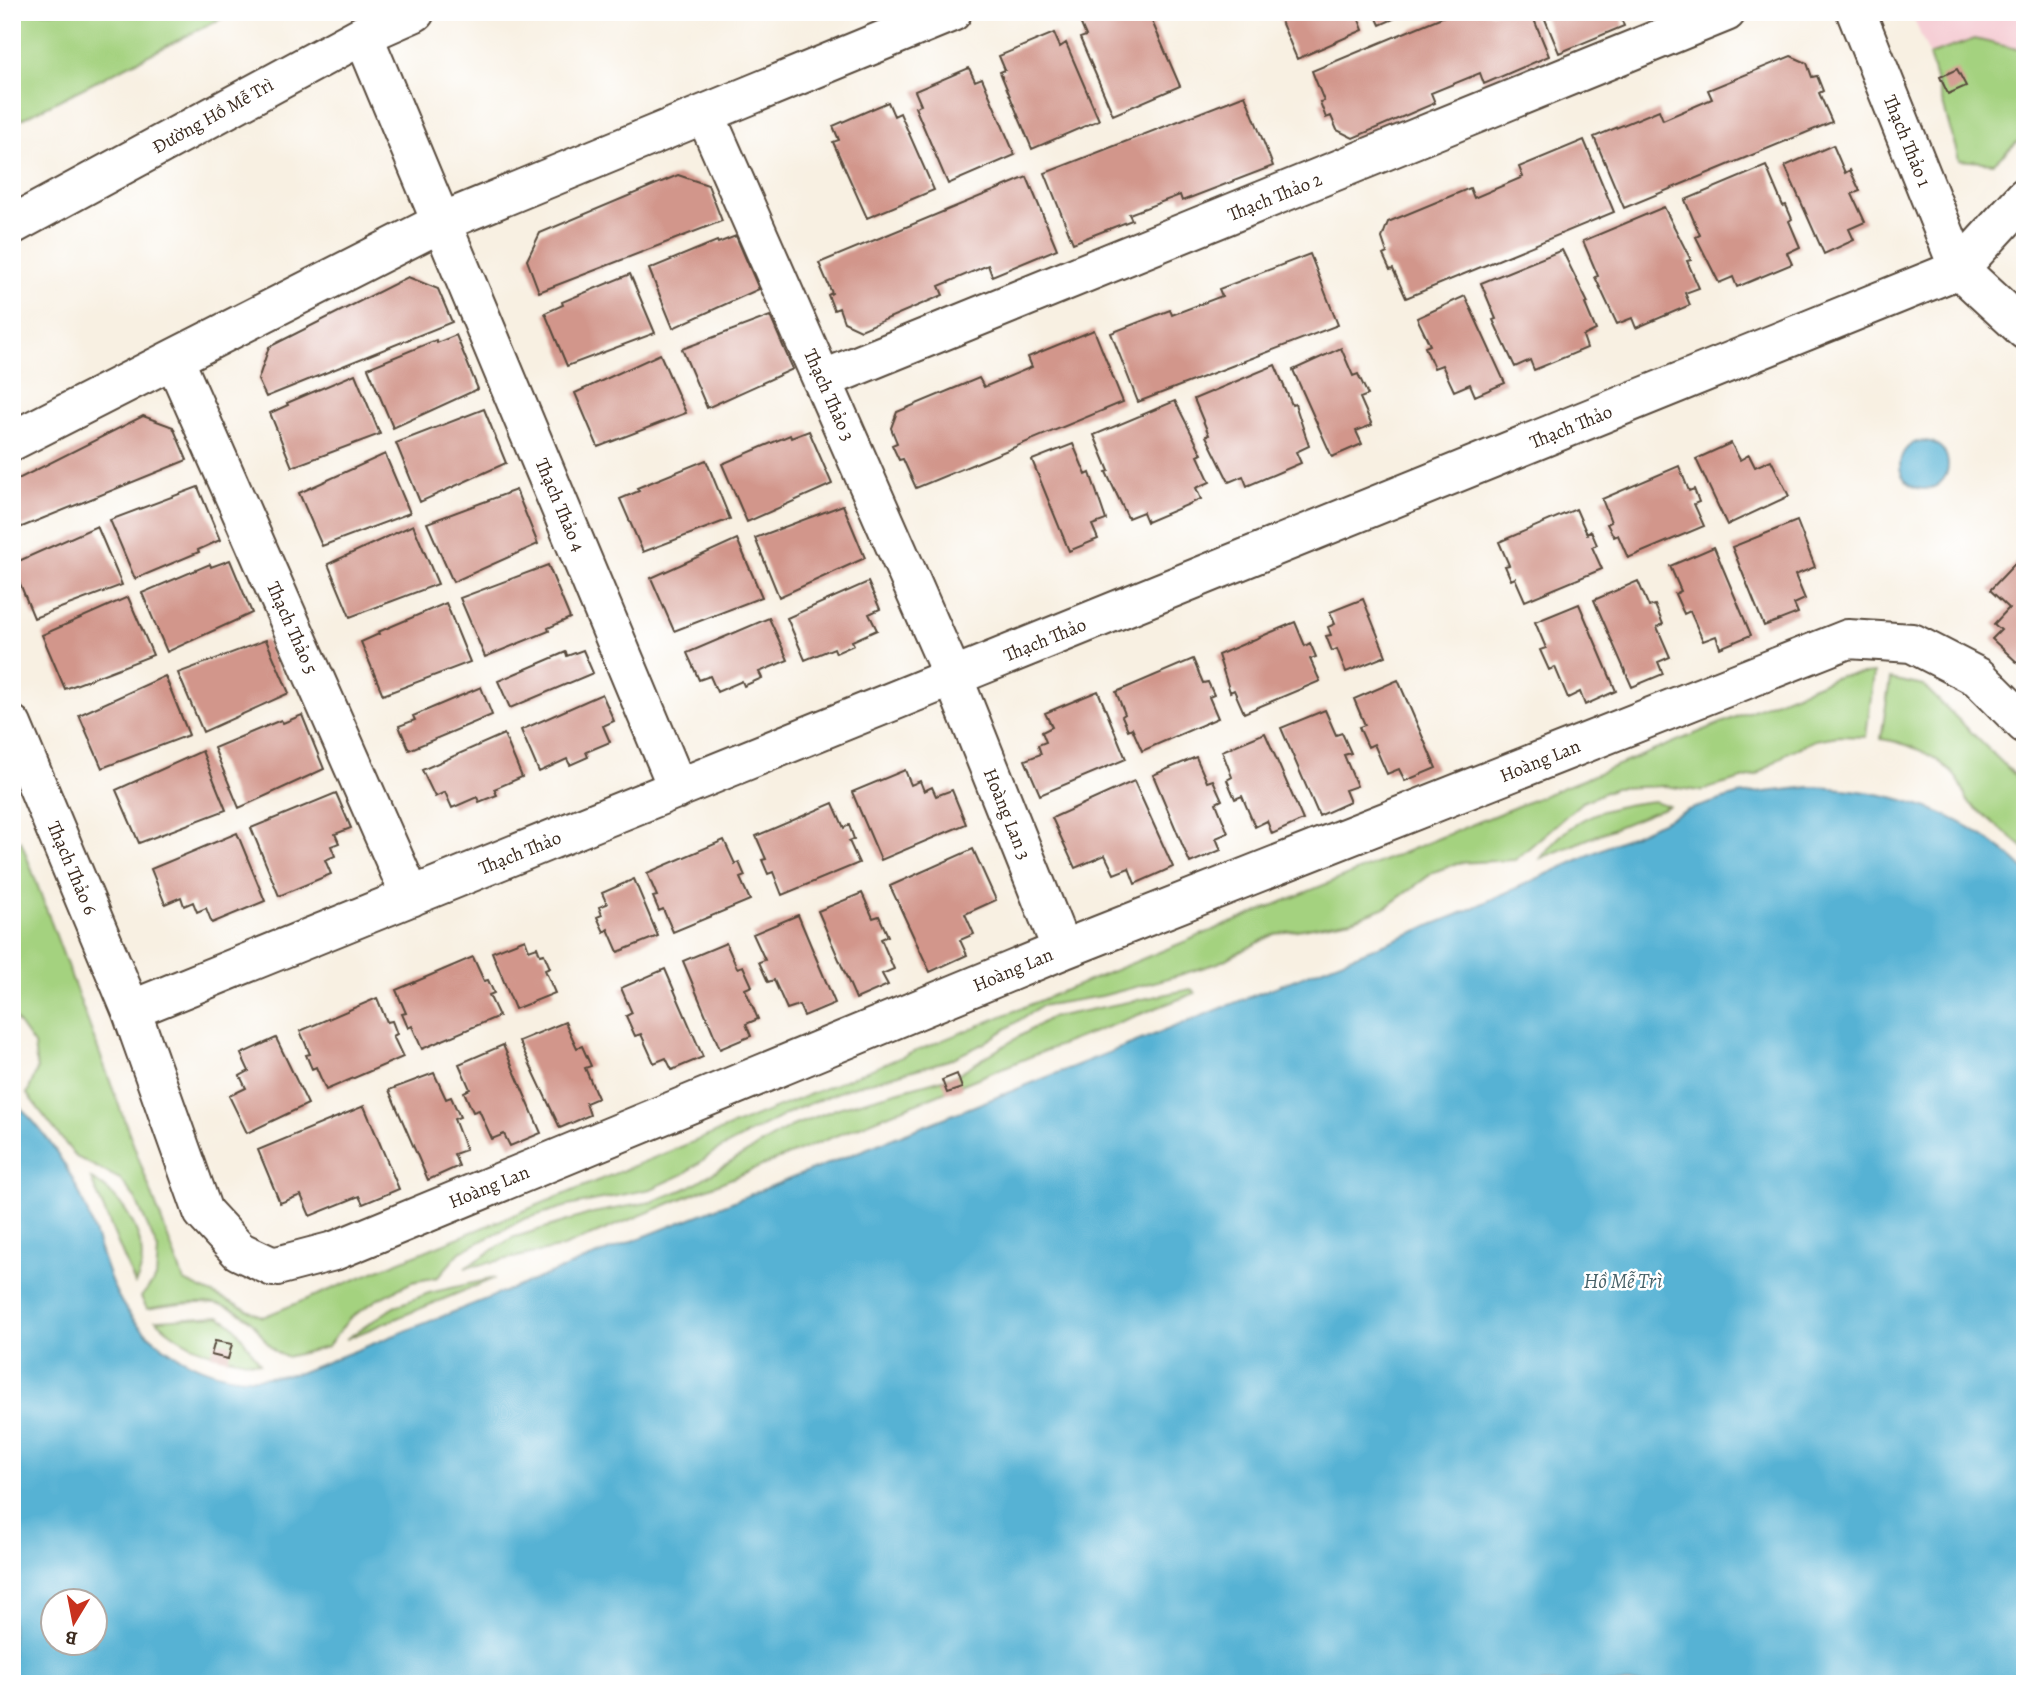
<svg xmlns="http://www.w3.org/2000/svg" width="2037" height="1696" font-family="Alegreya,serif">
<rect width="100%" height="100%" fill="#fff"/>
<filter id="ink" filterUnits="userSpaceOnUse"><feTurbulence type="fractalNoise" baseFrequency=".0143" numOctaves="2"/><feDisplacementMap in="SourceGraphic" scale="14" xChannelSelector="R" yChannelSelector="G"/><feConvolveMatrix kernelMatrix="1 2 1 2 8 2 1 2 1" color-interpolation-filters="sRGB"/></filter>
<filter id="wash" filterUnits="userSpaceOnUse"><feTurbulence type="fractalNoise" baseFrequency=".00686" numOctaves="4" result="noise"/><feDisplacementMap in="SourceGraphic" scale="28" xChannelSelector="R" yChannelSelector="G"/><feGaussianBlur stdDeviation="1.57" result="paint"/><feColorMatrix in="noise" values="0 0 0 0 0 0 0 0 0 0 0 0 0 0 0 0 0 1.4 0 .05"/><feComposite in="paint" operator="in"/></filter>
<g filter="url(#wash)">
<rect width="100%" height="100%" fill="#f8f0e2"/>
<path fill="#f6cfd6" d="M1911,12h114v39l-50,-12 -46,16z"/>
<path fill="#a4d27f" stroke="#707e4e" stroke-width="2" d="M12,12h222l-222,112z
M1975,39l50,12v84l-31,28 -35,-3 -30,-105z
M1874,673l-8,64 -28,-1 -23,4 -28,13 -30,22 -58,16 -34,-5 -50,2 -33,14 -67,58 -58,3 -23,9 -48,35 -34,13 -77,14 -57,29 -42,13 -74,20 -61,10 -58,38 -34,16 -100,28 -55,22 -80,42 -30,22 -33,15 -83,17 -44,13 -64,33 -22,25 -26,5 -34,17 -29,20 -22,28 -41,10c-17,-7 -20,-17 -30,-30 -25,-34 -74,-24 -109,-18l-6,-12 15,-19 2,-28 -23,-52 -15,-19 -44,-22 -49,-63 10,-24 -3,-25 -22,-31v-170l9,-3 163,440 79,36 1483,-604 93,-37z
M1890,679l34,7 101,99v64l-59,-49c-5,-35 -53,-57 -85,-61z
M1654,801l15,5 -128,52c30,-42 65,-52 113,-57z
M1191,989l4,4 -163,63 -469,191 -98,21 47,-30 81,-25 58,-11 36,-14 103,-61 48,-19 116,-32 96,-58z
M91,1179c34,17 65,70 44,105z
M495,1278l-149,61 48,-32 35,-14z
M219,1316l15,10 26,37c-41,-6 -73,-13 -104,-43z"/>
<path fill="#56b2d4" stroke="#486e79" stroke-width="2" fill-rule="evenodd" d="M1900 465a24 24 0 1 1 48 0a24 24 0 1 1-48 0Z
M1811,787c80,2 155,24 214,83v814h-2013v-584c32,28 59,70 74,109 11,28 18,59 31,85 23,47 82,83 134,84 16,0 32,-3 48,-5l1158,-458 231,-105 49,-15zM52,1602h42v42h-42z"/>
<g id="blocks">
<path fill="#d2968b" d="M1103,12h45l32,74 -67,29 -33,-77 6,-2 -6,-14z
M1277,12h79l7,18 -66,29z
M1374,12h35l-29,13z
M1454,12h77l18,44 -65,28 -4,-11 -49,20 4,10 -82,35 -16,-8 -6,-14 -5,2 -6,-16 4,-1 -12,-30z
M1542,12h87l-9,4 4,10 -65,27z
M1054,33l6,14 6,-4 33,77 -67,29 -32,-77 5,-2 -6,-14z
M1791,56l16,7 5,14 5,-1 6,15 -4,2 13,29 -208,86 -30,-71 65,-27 4,10 49,-21 -4,-9z
M969,68l6,13 7,-3 33,77 -67,29 -33,-77 6,-2 -6,-14z
M1957,69l9,17 -18,8 -8,-17z
M1245,95l28,71 -91,35 -2,-6 -51,19 3,6 -59,23 -28,-70z
M888,102l6,14 6,-3 34,77 -67,28 -34,-76 6,-2 -6,-14z
M1584,140l30,72 -208,86 -13,-29 -3,1 -7,-15 4,-2 -5,-15 6,-16 82,-34 4,10 49,-21 -4,-10z
M1833,145l12,28 5,-3 10,21 -8,3 13,28 -16,7 5,11 -30,14 -39,-88z
M1766,166l17,40 3,-1 6,14 -3,2 11,26 -13,6 5,11 -55,23 -4,-10 -14,6 -23,-46 4,-2 -15,-35z
M678,175l30,10 14,36 -183,71 -12,-32 13,-27z
M1027,177l30,72 -65,27 -4,-11 -49,21 4,9 -82,35 -17,-8 -5,-14 -5,2 -6,-15 4,-2 -13,-30z
M1664,207l27,53 -4,1 12,27 -14,5 5,12 -54,23 -4,-10 -15,6 -22,-47 3,-1 -15,-35z
M736,236l23,53 -86,39 -24,-59 68,-28 1,2z
M1562,250l26,53 -3,1 11,26 -13,6 4,12 -53,22 -4,-10 -15,7 -22,-47 3,-1 -15,-36z
M1310,254l28,71 -200,77 -27,-69 59,-23 2,5 50,-19 -3,-7z
M630,274l25,59 -88,33 -22,-53 18,-8 -1,-3z
M408,277l30,12 14,33 -186,75 -8,-17 11,-33z
M1465,296l40,87 -30,13 -5,-12 -16,7 -12,-26 -8,3 -9,-21 5,-2 -13,-27z
M770,316l23,53 -86,39 -25,-59z
M1094,330l29,72 -207,86 -13,-29 -4,1 -7,-15 5,-2 -6,-15 6,-16 82,-34 5,9 48,-20 -4,-10z
M456,335l22,54 -85,39 -25,-60 68,-28 1,3z
M1341,348l12,28 5,-2 10,21 -8,3 12,27 -16,6 6,13 -30,13 -39,-87z
M660,354l26,59 -88,34 -23,-54z
M1275,365l17,40 3,-1 14,42 -13,6 5,11 -54,23 -4,-10 -14,6 -23,-46 3,-1 -15,-36z
M355,374l25,60 -88,33 -22,-54 18,-8 -1,-2z
M1175,401l27,53 -4,2 12,26 -14,6 5,11 -54,23 -4,-10 -15,6 -22,-46 3,-1 -15,-36z
M484,409l22,54 -86,39 -24,-59z
M143,416l30,11 14,33 -175,71v-49z
M809,431l23,53 -85,38 -25,-58 68,-29 1,3z
M1731,443l9,17 9,-5 6,12 16,-7 18,36 -62,29 -31,-66z
M1073,444l13,31 4,-2 16,47 -14,5 6,14 -29,12 -37,-91z
M385,454l25,59 -88,33 -23,-53z
M706,460l24,59 -87,33 -23,-53 19,-8 -2,-3z
M1679,466l10,25 5,-2 5,13 -5,2 10,22 -76,32 -10,-23 -4,2 -7,-13 4,-2 -9,-23z
M198,487l22,53 -22,10 1,2 -64,27 -25,-59z
M516,490l22,54 -85,38 -26,-59z
M843,505l22,53 -86,39 -24,-59z
M1576,509l11,25 4,-3 6,14 -5,2 10,22 -77,32 -10,-23 -4,2 -6,-14 4,-1 -10,-23z
M1797,521l18,46 -20,8 10,24 -11,5 4,9 -34,13 -32,-79z
M413,525l25,59 -88,33 -22,-53z
M97,526l25,59 -88,33 -22,-54z
M737,539l25,58 -88,34 -23,-53z
M1714,547l37,88 -31,13 -4,-12 -13,5 -13,-30 -6,3 -9,-20 6,-3 -11,-25z
M2025,553v107l-5,5 -28,-26 9,-9 -7,-6 15,-16 -19,-18z
M230,560l22,53 -85,39 -25,-59 68,-29 1,3z
M548,565l22,53 -22,10 1,3 -64,26 -25,-59z
M1638,581l11,26 6,-2 8,19 -6,3 13,30 -12,5 5,12 -31,13 -38,-87z
M868,582l12,27 -11,5 8,16 -25,11 2,4 -18,8 -2,-5 -29,12 -18,-42z
M128,597l25,58 -88,34 -23,-54z
M1363,599l23,57 -40,16 -9,-23 -5,2 -6,-15 5,-1 -3,-8 7,-3 -5,-12z
M446,603l24,59 -87,33 -22,-53 18,-8 -1,-2z
M1579,604l37,87 -31,14 -5,-13 -12,6 -13,-31 -6,3 -9,-20 6,-2 -11,-26z
M769,618l19,42 -29,12 3,6 -18,8 -2,-5 -25,11 -7,-16 -11,4 -12,-27z
M1295,622l10,24 5,-3 6,14 -6,2 10,22 -76,32 -10,-23 -4,2 -12,-37z
M266,640l23,53 -86,39 -25,-59z
M583,650l10,23 -83,35 -12,-27 68,-29 1,4z
M1193,659l10,24 5,-1 6,13 -5,2 9,21 -76,33 -10,-23 -4,2 -6,-14 3,-2 -9,-22z
M165,676l24,59 -87,33 -23,-53z
M1398,680l38,88 -31,13 -6,-12 -12,5 -13,-30 -6,3 -9,-20 6,-2 -11,-26z
M481,687l11,28 -83,35 -10,-24 16,-6 -2,-4z
M1098,691l28,68 -86,36 -15,-35 16,-6 -3,-9 8,-3 -4,-10 10,-5 -7,-14z
M602,694l12,27 -11,5 7,16 -24,10 2,5 -18,8 -3,-6 -28,13 -18,-42z
M1325,710l11,25 6,-2 9,20 -7,2 13,31 -12,4 5,12 -31,14 -38,-88z
M302,715l22,54 -85,39 -25,-60 67,-28 2,3z
M1265,733l38,87 -31,14 -5,-13 -12,6 -13,-31 -7,3 -8,-19 5,-3 -10,-26z
M504,734l18,43 -28,12 3,6 -18,7 -2,-5 -25,11 -7,-16 -10,5 -13,-27z
M202,751l24,59 -87,33 -23,-53z
M1196,757l11,25 6,-2 9,20 -6,3 12,30 -12,5 5,12 -31,13 -37,-88z
M905,770l6,15 9,-4 4,10 8,-4 4,9 16,-6 14,34 -85,36 -29,-68z
M1134,781l39,86 -38,17 -6,-16 -15,6 -9,-19 -30,13 -23,-50z
M336,793l15,35 -16,6 4,9 -8,3 4,10 -10,4 6,14 -52,22 -28,-68z
M833,803l11,25 5,-3 5,14 -5,2 10,22 -77,32 -9,-23 -5,2 -6,-14 4,-1 -10,-23z
M237,833l28,68 -53,22 -6,-15 -9,4 -4,-10 -9,4 -3,-9 -16,7 -14,-35z
M724,840l11,24 4,-2 6,14 -5,2 10,22 -77,32 -10,-23 -4,2 -6,-14 4,-1 -10,-23z
M973,849l23,51 -31,14 9,20 -14,6 7,15 -37,17 -40,-86z
M634,879l24,57 -40,16 -10,-23 -4,3 -7,-15 5,-2 -3,-8 8,-3 -5,-11z
M862,893l11,25 6,-2 9,20 -7,3 13,30 -12,5 6,11 -32,14 -38,-88z
M798,915l37,88 -31,13 -5,-11 -12,4 -13,-29 -6,2 -9,-20 6,-2 -12,-26z
M525,939l4,11 8,-3 3,8 4,-1 6,14 -5,2 10,23 -40,16 -23,-57z
M726,943l11,25 6,-2 9,20 -7,3 13,30 -12,5 5,12 -31,13 -37,-88z
M473,957l11,24 4,-1 6,13 -5,2 10,21 -77,33 -10,-23 -4,2 -6,-14 4,-1 -10,-23z
M665,969l38,88 -31,13 -6,-12 -12,5 -13,-29 -6,2 -9,-20 6,-3 -11,-25z
M377,998l10,24 5,-1 5,13 -4,2 10,21 -77,33 -10,-23 -4,2 -6,-14 4,-1 -10,-23z
M565,1022l12,26 5,-2 9,20 -6,2 13,30 -12,5 4,12 -30,13 -41,-87z
M276,1038l32,66 -61,29 -18,-37 17,-8 -6,-12 9,-5 -8,-17z
M503,1045l38,88 -31,13 -6,-12 -12,5 -13,-29 -6,2 -9,-20 6,-3 -11,-25z
M434,1073l12,26 5,-2 9,20 -6,2 12,31 -12,4 5,12 -31,14 -39,-90z
M957,1074l5,14 -15,5 -5,-13z
M364,1106l35,83 -36,15 -4,-8 -49,20 -9,-21 -21,8 -22,-53z
M215,1341l17,3 -4,15 -17,-4z"/>
</g>
</g>
<g filter="url(#ink)">
<use href="#blocks" fill-opacity="0" stroke="#57483b" stroke-width="2"/>
<g fill="none" stroke-linecap="round" stroke-linejoin="round">
<g stroke="#57483b" stroke-width="42">
<path id="minor" d="M1856,12l103,257 66,61
M363,35l315,754
M705,114l248,563 109,273
M12,225l351,-190 52,-23
M174,359l237,538
M822,380l904,-368
M12,441l430,-219 510,-210
M12,725l119,285 72,202 36,39 34,16 61,-16 728,-301 786,-311 64,4 66,34 47,47
M131,1010l1828,-741 66,-72"/>
</g>
<use href="#minor" stroke="#fff" stroke-width="38"/>
</g>
</g>
<g text-anchor="middle" dominant-baseline="central" stroke-width="5" stroke-linejoin="round" paint-order="stroke">
<g font-size="19" fill="#3b2a1e" stroke="#fff">
<text transform="translate(213 116) rotate(-29)">Đường Hồ Mễ Trì</text>
<text transform="translate(1907 141) rotate(68)">Thạch Thảo 1</text>
<text transform="translate(1275 197) rotate(-22)">Thạch Thảo 2</text>
<text transform="translate(829 395) rotate(66)">Thạch Thảo 3</text>
<text transform="translate(1571 427) rotate(-22)">Thạch Thảo</text>
<text transform="translate(560 505) rotate(67)">Thạch Thảo 4</text>
<text transform="translate(292 628) rotate(66)">Thạch Thảo 5</text>
<text transform="translate(1045 640) rotate(-22)">Thạch Thảo</text>
<text transform="translate(1540 761) rotate(-22)">Hoàng Lan</text>
<text transform="translate(1007 814) rotate(68)">Hoàng Lan 3</text>
<text transform="translate(520 853) rotate(-22)">Thạch Thảo</text>
<text transform="translate(72 868) rotate(67)">Thạch Thảo 6</text>
<text transform="translate(1013 970) rotate(-23)">Hoàng Lan</text>
<text transform="translate(489 1187) rotate(-22)">Hoàng Lan</text>
</g>
<g font-size="21" font-style="italic" fill="#466067" stroke="#fff">
<text x="1623" y="1281">Hồ Mễ Trì</text>
</g>
</g>
<rect width="2037" height="1696" fill="none" stroke="#fff" stroke-width="42"/>
<g transform="translate(74 1622) rotate(190)"><circle r="33" fill="#ffffff" stroke="#b1aaa5" stroke-width="2"/>
<path d="M0-5L12 26L0 18L-12 26Z" fill="#c8321e"/>
<text y="-10" font-size="19" font-weight="bold" text-anchor="middle" fill="#3b2a1e">B</text>
</g>
</svg>
